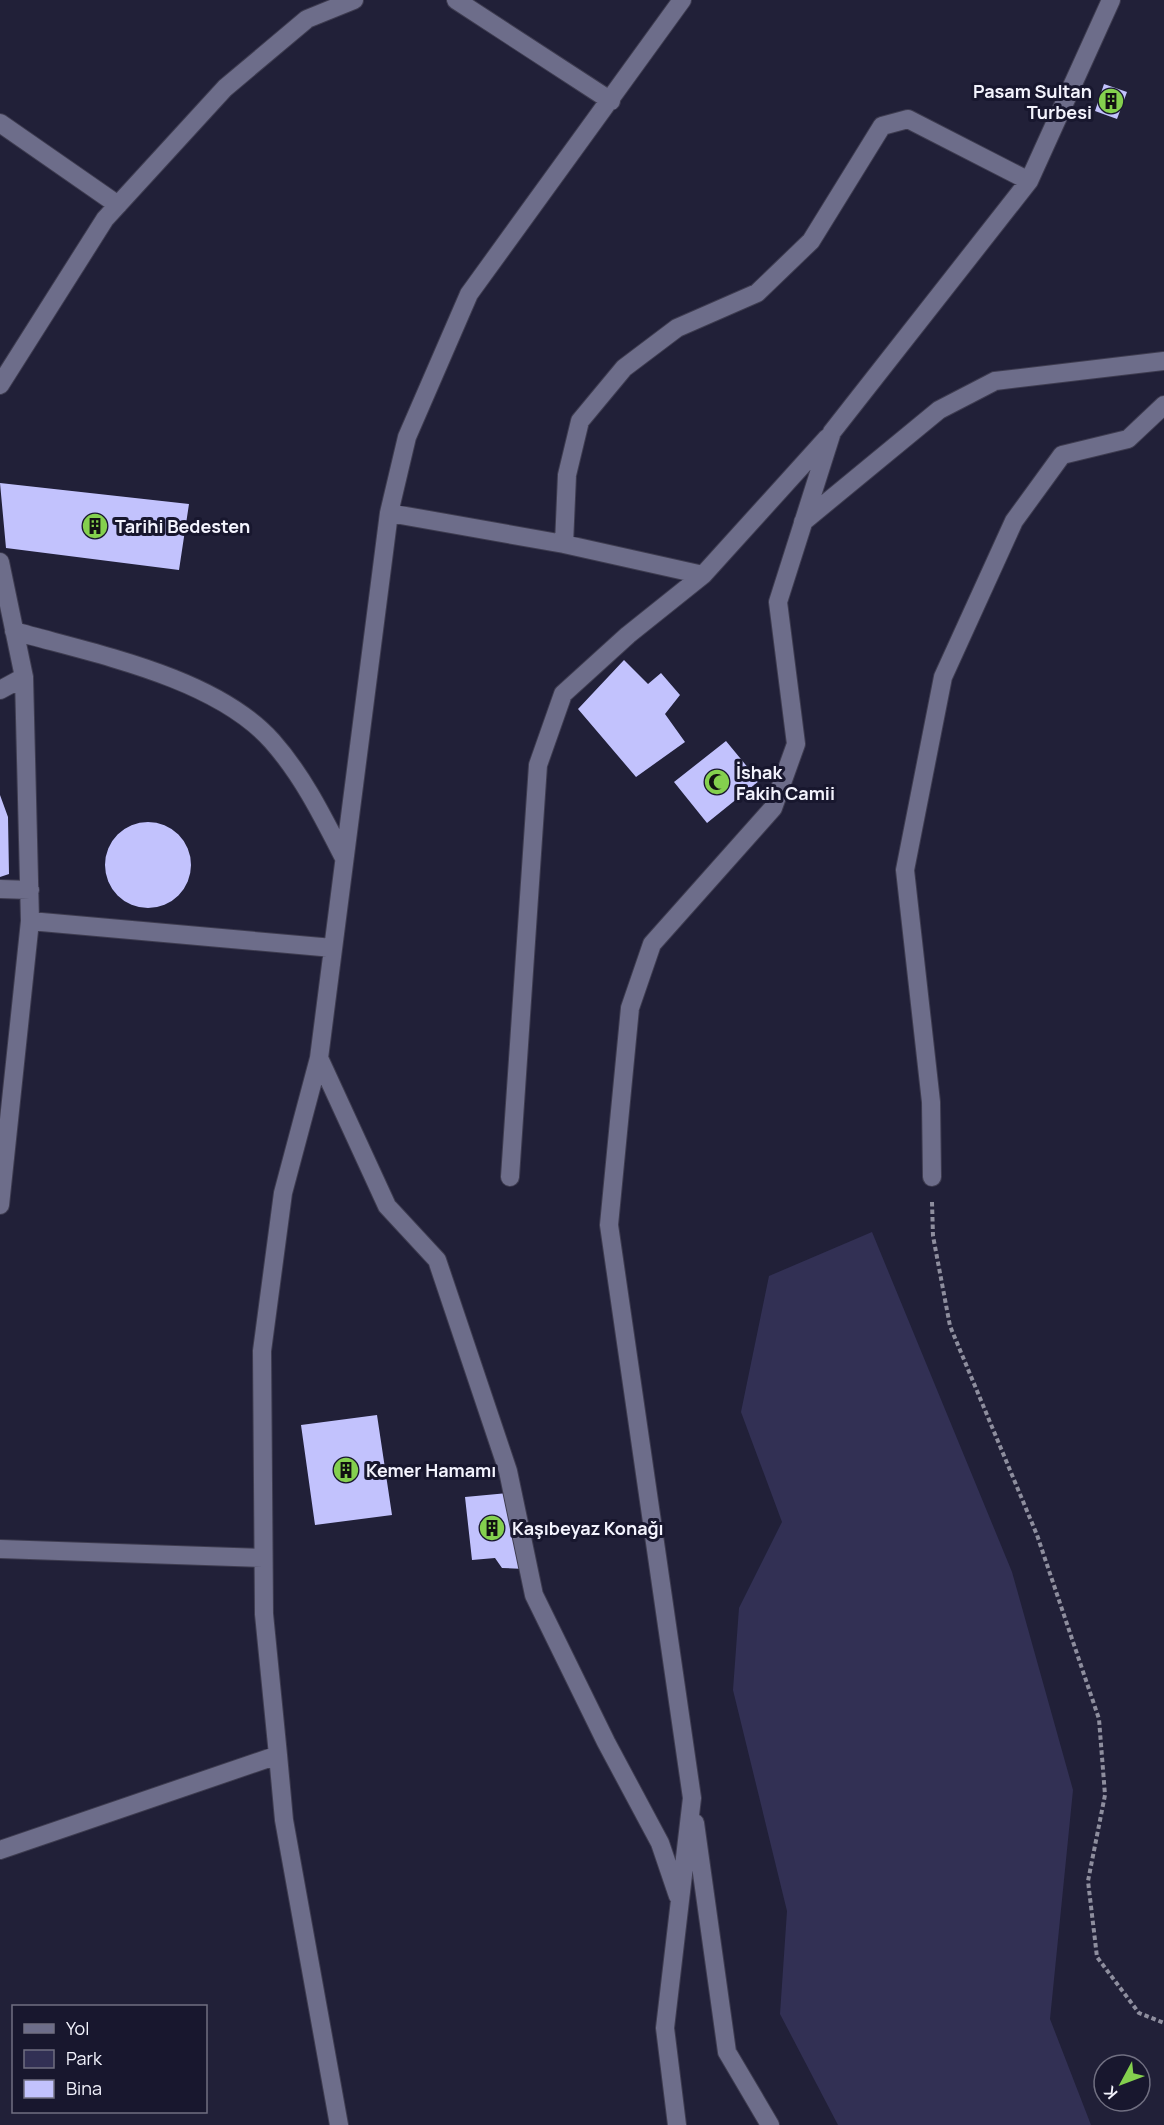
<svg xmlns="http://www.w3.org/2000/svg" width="1164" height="2125" font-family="Manrope,sans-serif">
<rect width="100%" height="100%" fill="#212038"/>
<path fill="#323054" d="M872,1232l140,340 61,218 -23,229 41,106h-253l-58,-111 7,-103 -54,-221 6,-82 43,-86 -41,-110 28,-136z"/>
<path fill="#c2c2fd" d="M1104,84l23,8 -10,27 -22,-8z
M0,483l189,21 -10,66 -173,-22z
M624,660l24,24 13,-11 19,22 -15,19 20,28 -49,35 -58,-68z
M726,741l33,40 -52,42 -33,-41z
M0,795l8,22 1,57 -9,3z
M105 865a43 43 0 1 1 86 0a43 43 0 1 1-86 0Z
M377,1415l15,100 -77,10 -14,-100z
M508,1493l17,76 -23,-1 -7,-10 -23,2 -7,-63z"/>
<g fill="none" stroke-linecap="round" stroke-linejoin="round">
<g stroke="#3e3c50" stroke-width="20">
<path id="minor" d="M456,0l155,101
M0,123l118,82
M0,385l105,-166 120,-131 82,-69 47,-19
M389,513l175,31 139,31
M803,522l136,-112 56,-29 169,-20
M564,544l3,-69 13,-54 44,-53 53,-40 80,-35 54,-52 71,-115 26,-7 121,62
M0,562l24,115 6,244 -30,284
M14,631c81,23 201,46 258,110 31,35 51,76 72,117
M0,690l24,-13
M0,889l30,1
M30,921l303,27
M319,1058l68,148 50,54 71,211 26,124 72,147 54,101 18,53
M510,1177l28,-412 25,-71 65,-59 75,-60 124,-137
M932,1177l-1,-75 -26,-232 38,-193 71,-156 48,-66 66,-16 36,-34
M0,1549l263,9
M695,1823l32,229 43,73
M0,1850l278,-95
M339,2125l-55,-305 -6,-65 -14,-141 -2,-263 21,-158 36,-135 70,-545 18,-76 62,-143 213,-294
M677,2125l-12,-97 27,-230 -83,-573 21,-217 22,-64 121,-136 23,-64 -18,-142 54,-170 197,-251 82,-181"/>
</g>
<path stroke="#8e8e9e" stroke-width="4" stroke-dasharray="4.5 3" stroke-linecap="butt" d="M932,1202l1,34 17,90 87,209 62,184 6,76 -17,86 9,76 42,56 25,10"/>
<use href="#minor" stroke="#6d6d8a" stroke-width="18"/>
</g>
<defs>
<g id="building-disc" transform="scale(1.35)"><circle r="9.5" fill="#84d04e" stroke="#18172e"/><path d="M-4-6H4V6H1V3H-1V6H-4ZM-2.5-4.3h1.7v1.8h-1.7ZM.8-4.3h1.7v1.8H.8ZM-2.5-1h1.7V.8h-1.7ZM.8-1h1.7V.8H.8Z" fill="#111"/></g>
<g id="mosque-disc" transform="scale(1.35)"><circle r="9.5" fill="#84d04e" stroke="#18172e"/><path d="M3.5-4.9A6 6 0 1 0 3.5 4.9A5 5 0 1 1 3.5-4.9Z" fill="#111"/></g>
</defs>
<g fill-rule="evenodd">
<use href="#building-disc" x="1111" y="101"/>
<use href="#building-disc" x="95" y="526"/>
<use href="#mosque-disc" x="717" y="782"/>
<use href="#building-disc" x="346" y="1470"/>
<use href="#building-disc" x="492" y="1528"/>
</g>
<g text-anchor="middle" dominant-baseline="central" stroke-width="6" stroke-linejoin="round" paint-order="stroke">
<g font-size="18" font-weight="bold" fill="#f3f3fd" stroke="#18172e" text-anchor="start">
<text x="1092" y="91" text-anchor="end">Pasam Sultan<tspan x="1092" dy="21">Turbesi</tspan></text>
<text x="115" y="526">Tarihi Bedesten</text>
<text x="736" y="772">İshak<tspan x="736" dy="21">Fakih Camii</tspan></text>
<text x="366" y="1470">Kemer Hamamı</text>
<text x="512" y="1528">Kaşıbeyaz Konağı</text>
</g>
</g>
<rect x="12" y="2005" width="195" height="108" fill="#18172e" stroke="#706f81" stroke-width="1.5"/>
<rect x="24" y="2024" width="30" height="9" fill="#6d6d8a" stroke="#706f81" stroke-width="1.5"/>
<text x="66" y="2035" font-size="18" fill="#f3f3fd">Yol</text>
<rect x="24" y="2050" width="30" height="18" fill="#323054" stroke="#706f81" stroke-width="1.5"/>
<text x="66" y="2065" font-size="18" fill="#f3f3fd">Park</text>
<rect x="24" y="2080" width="30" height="18" fill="#c2c2fd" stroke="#706f81" stroke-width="1.5"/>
<text x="66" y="2095" font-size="18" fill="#f3f3fd">Bina</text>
<g transform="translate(1122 2083) rotate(229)"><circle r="28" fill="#18172e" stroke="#706f81" stroke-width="1.5"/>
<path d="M0-4.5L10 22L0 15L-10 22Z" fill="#84d04e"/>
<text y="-9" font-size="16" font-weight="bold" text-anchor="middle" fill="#f3f3fd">K</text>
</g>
</svg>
